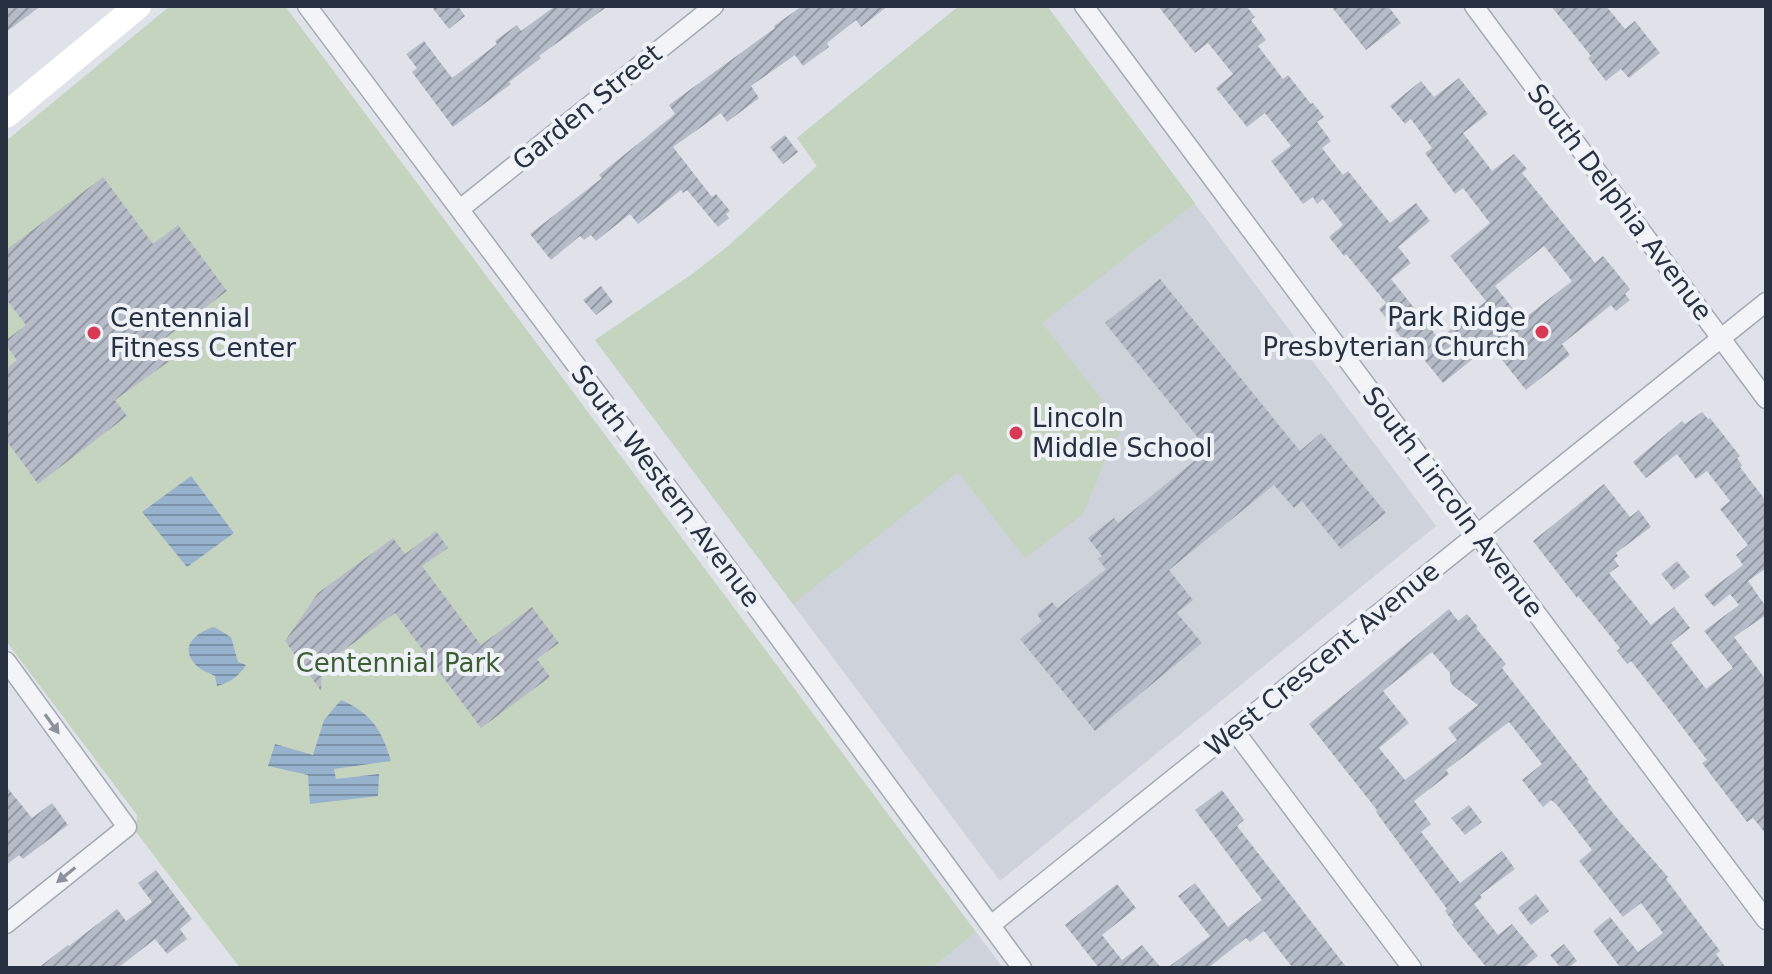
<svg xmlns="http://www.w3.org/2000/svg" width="1772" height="974" font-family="'DejaVu Sans',sans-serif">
<defs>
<pattern id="water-rules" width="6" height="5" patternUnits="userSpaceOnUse" patternTransform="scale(2)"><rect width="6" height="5" fill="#97b2cc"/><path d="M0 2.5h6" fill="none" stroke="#7b91a7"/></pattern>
<pattern id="building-hatch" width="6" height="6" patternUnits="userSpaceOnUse" patternTransform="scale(2)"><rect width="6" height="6" fill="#b6bcc7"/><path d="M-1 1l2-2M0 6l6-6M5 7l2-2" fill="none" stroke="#9499a3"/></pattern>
</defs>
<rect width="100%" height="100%" fill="#dfe3e9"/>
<path fill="#cdd2db" d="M959,6h88l389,520 -436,355 -405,-541 96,-65 36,-28 90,-81 -20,-28z
M976,932l27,36h-71z"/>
<path fill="#c5d4bf" d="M170,6h115l691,926 -44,36h-692l-104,-136 1,-17 -131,-174v-500z
M959,6h88l148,197 -153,120 82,105 -12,16 -29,70 -58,44 -67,-86 -165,132 -198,-264 96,-65 36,-28 90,-81 -20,-28z"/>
<path fill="url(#water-rules)" d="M191,476l43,57 -47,34 -45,-55z
M214,627l17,10 7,25 8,3c-8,12 -15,17 -29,21l-2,-10c-7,-4 -13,-5 -18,-10 -19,-19 -2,-33 17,-39z
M341,700c30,13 41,30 50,61l-57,8 2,10 43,-5 -1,22 -68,8 -2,-29 -40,-9 7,-22 38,11 11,-35z"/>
<path fill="url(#building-hatch)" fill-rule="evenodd" d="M6,6h35l-35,26z
M431,6h27l7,10 -16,13z
M555,6h53l-69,50 2,2 -32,24 2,2 -58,43 -41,-55 5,-4 -11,-14 18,-13 28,37 45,-34 -2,-3 22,-16 4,6z
M802,6h86l-27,21 -5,-7 -29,23 2,4 -26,19 -8,-11 -44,31 8,12 -32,24 -6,-9 -48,34 39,50 4,-3 14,17 -4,3 3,4 -11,9 -31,-37 -4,3 -2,-3 -43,34 -8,-10 -34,27 -5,-6 -7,5 -4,-4 -29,24 -21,-26 72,-56 -3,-3 76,-61 -6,-9 106,-77 -1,-2z
M1158,6h88l9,11 -4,3 15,20 -8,6 25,33 5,-4 23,29 2,-1 11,14 -7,5 14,19 -9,7 21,27 5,-4 42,52 26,-20 14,18 -32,26 13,16 -20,16 48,60 47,-38 -36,-45 40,-33 -27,-35 -8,6 -30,-41 7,-5 -21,-29 -6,5 -15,-18 31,-25 13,16 25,-19 29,36 -25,19 29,38 22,-17 13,15 -5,4 73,90 8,-7 27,33 -5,5 5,6 -14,11 -5,-6 -49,39 8,11 -44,35 -36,-45 -47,38 -37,-46 -3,3 -24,-31 7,-6 -40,-49 -2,2 -15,-19 14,-12 -20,-26 -6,5 -4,-7 -10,7 -32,-43 20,-15 -26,-33 -18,14 -31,-39 17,-14 -25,-31 -13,10zM1544,246l28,35 -50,39 -27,-34z
M1331,6h57l13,17 -35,27z
M1551,6h55l19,23 10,-8 25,32 -31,25 -8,-9 -15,12 -18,-23 3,-2z
M785,135l13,17 -15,12 -13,-17z
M103,177l50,67 25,-19 49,66 -68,52 12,17 -56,40 12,16 -89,68 -32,-44v-71l11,-9 -11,-15v-5l20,-15 -20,-26v-49z
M1160,279l140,172 21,-18 65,80 -45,36 -39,-48 -8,7 -20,-23 -105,85 24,30 -16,13 25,30 -107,88 -75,-92 22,-18 -5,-7 15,-12 5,6 49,-39 -8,-10 4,-3 -14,-18 26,-20 4,5 90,-73 -103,-127z
M601,286l12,16 -17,13 -13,-15z
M1702,412l6,7 2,-1 30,38 -3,2 5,7 -2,2 26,34v67l-18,13 18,26v8l-32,22 32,43v154l-13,-16 -6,4 -45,-59 5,-3 -36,-48 -40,-51 -4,3 -10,-13 3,-3 -42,-52 -1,2 -44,-57 71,-57 26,33 9,-7 12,17 -35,26 2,3 -4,3 5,7 -10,7 42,52 23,-18 16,21 -19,15 35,46 27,-21 -29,-37 35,-26 -9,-11 -16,13 -10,-12 39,-30 -7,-10 12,-10 -28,-36 10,-8 -23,-30 -11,8 -19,-25 -31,24 -13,-16 49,-41 3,3z
M436,531l12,17 -26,18 59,79 51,-38 27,36 -22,16 13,18 -69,51 -86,-115 -73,53 -1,25 -36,-50 33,-48 75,-55 12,16z
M1677,561l13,16 -16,13 -13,-16z
M1449,609l9,12 9,-7 11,13 -2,1 30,36 -4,4 87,112 -2,1 33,41 48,55 -2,2 54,72 -4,3 10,14h-110l3,-2 -26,-35 17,-14 28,35 25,-19 -22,-30 -18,14 -44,-56 13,-11 -35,-45 -6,-5 -8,7 -21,-27 20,-16 -33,-42 -63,48 3,4 -35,27 17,23 -10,8 39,51 42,-32 13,18 -35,26 2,3 -8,6 24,31 14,-11 26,32 -15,12h-36l-35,-43 2,-2 -9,-12 2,-2 -71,-97 1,-2 -68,-86zM1432,652l18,21v8l3,5 25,19 -30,23 9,12 -52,40 -26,-32 30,-25 -26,-32z
M6,786l26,32 20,-15 16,22 -45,34 -4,-4 -13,10z
M1222,790l22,30 -7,6 110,142h-54l-29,-37 -14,11 -4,-4 -38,30h-41l43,-32 -32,-40 17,-13 33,44 34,-27 -67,-90z
M1469,805l13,17 -17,13 -14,-17z
M156,870l36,49 -12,10 7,10 -20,15 -12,-15 -37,29h-80l30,-23 1,1 48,-37 9,12 26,-19 -14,-19z
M1117,884l19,24 -34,27 20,25 20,-15 19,23h-62l-34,-43z
M1536,894l13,17 -18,14 -13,-17z
M1564,944l13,17 -9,7h-7l-11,-13z"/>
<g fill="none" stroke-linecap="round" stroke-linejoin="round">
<g stroke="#a4aab4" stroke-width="21">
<path id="street" d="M307,6l383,511 332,451
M1084,6l393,528 289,386
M1474,6l292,393
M460,209l254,-203
M6,661l121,166 -121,97
M1234,730l178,238
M991,925l775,-623"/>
</g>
<use href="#street" stroke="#f2f4f7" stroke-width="18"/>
<path stroke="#fff" stroke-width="26" d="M6,115l132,-109"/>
</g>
<defs><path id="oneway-solid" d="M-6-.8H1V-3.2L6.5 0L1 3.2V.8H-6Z" transform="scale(2)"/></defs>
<g fill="#8c929c">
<use href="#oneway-solid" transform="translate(52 724) rotate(54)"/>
<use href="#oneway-solid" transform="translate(66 875) rotate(141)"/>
</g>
<g fill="#d83a54" stroke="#eef2f7" stroke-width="3">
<circle cx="1542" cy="332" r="8"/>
<circle cx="94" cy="333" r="8"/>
<circle cx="1016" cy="433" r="8"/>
</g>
<g text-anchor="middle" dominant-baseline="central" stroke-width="8" stroke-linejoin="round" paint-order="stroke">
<g font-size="26" fill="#273142" stroke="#eef2f7">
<text transform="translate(587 107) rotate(-39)">Garden Street</text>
<text transform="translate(1620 202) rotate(53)">South Delphia Avenue</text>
<text transform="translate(666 486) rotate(53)">South Western Avenue</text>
<text transform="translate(1453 502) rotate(53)">South Lincoln Avenue</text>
<text transform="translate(1322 659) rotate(-39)">West Crescent Avenue</text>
</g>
<g font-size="26" fill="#273142" stroke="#eef2f7" text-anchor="start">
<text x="1526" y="317" text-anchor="end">Park Ridge<tspan x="1526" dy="30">Presbyterian Church</tspan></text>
<text x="110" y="318">Centennial<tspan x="110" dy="30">Fitness Center</tspan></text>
<text x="1032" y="418">Lincoln<tspan x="1032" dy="30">Middle School</tspan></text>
</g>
<g font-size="26" fill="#3c5e33" stroke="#eef2f7">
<text x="398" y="663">Centennial Park</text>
</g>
</g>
<rect width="1772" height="974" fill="none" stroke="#273142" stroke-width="16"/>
</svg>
